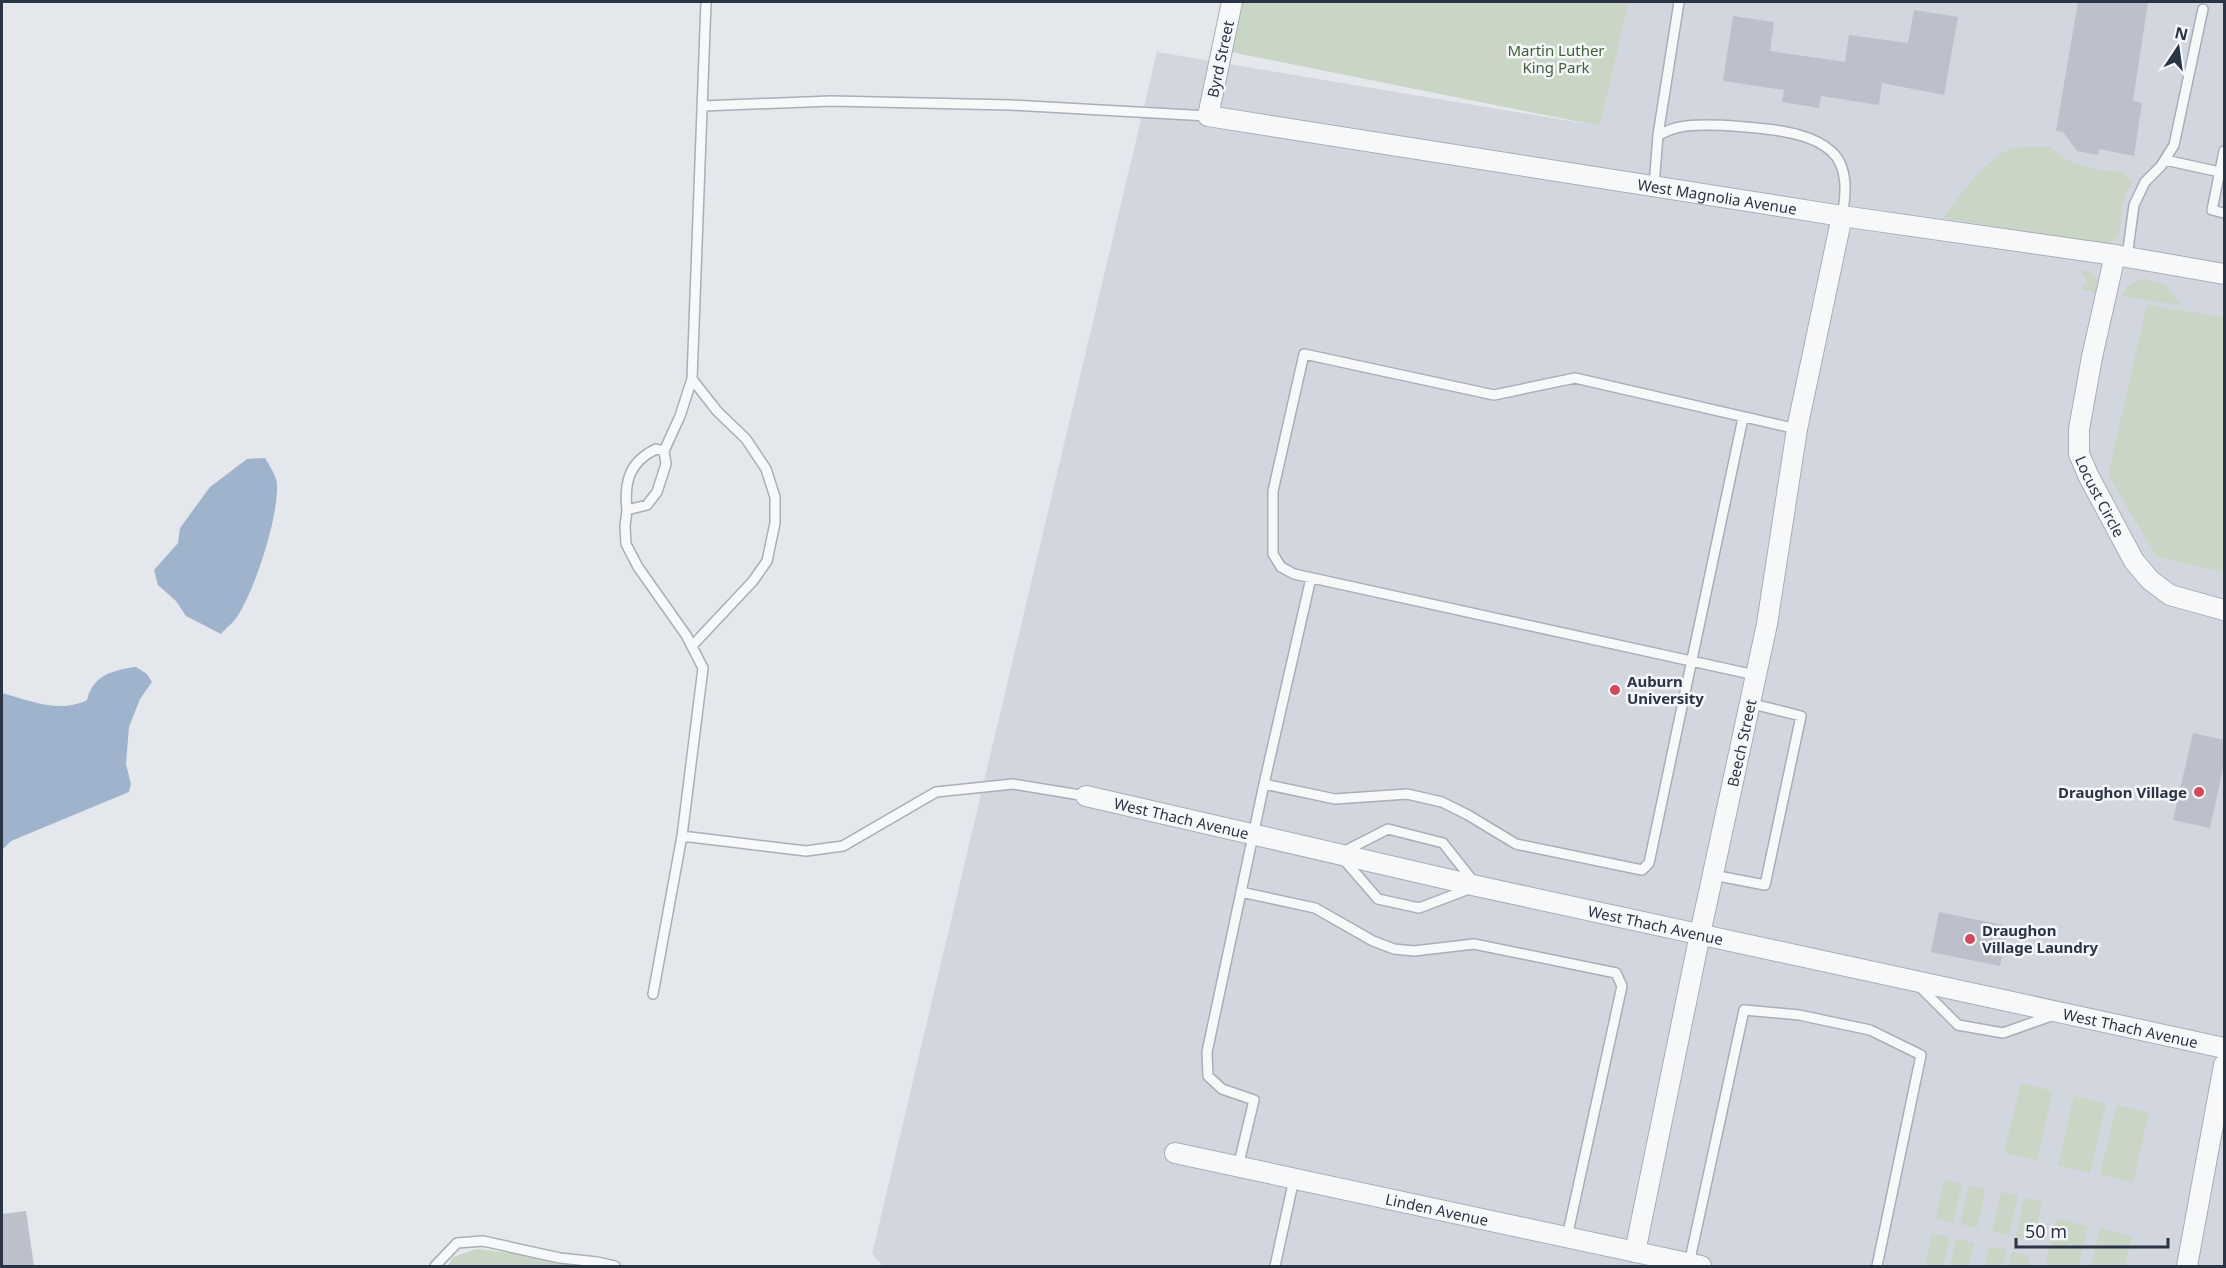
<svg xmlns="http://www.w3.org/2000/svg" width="2226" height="1268" font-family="'Noto Sans',sans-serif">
<rect width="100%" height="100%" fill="#e4e7ec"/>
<path fill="#d2d6de" d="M1629,2h595v1264h-1341l-11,-12 285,-1202 443,74z"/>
<path fill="#c9d6c5" d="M1242,2h387l-29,124 -369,-74z
M2028,147h23c20,22 46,22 73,26l8,9c-4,8 -9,17 -10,27 -3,18 2,34 -23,35l-155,-26c12,-20 43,-59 65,-69 5,-2 13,-1 19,-2z
M2081,270c14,1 18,12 19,24l-17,-4 -2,-2 6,-5z
M2142,279l23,5 15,19 -3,2 -55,-9 6,-10z
M2147,305l77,12v255l-67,-15 -49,-82z
M2021,1083l32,8 -16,69 -33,-7z
M2074,1096l32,8 -16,69 -32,-8z
M2117,1105l32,8 -16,69 -33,-7z
M1944,1180l18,4 -9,39 -17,-5z
M1969,1185l17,4 -9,39 -17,-4z
M2001,1192l17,4 -9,40 -17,-5z
M2024,1198l18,4 -9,39 -17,-4z
M2056,1218l32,8 -9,40h-34z
M2100,1228l32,8 -7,30h-34z
M1932,1233l18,4 -7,29h-18z
M1956,1239l18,4 -6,23h-18z
M1989,1246l17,4 -3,16h-19z
M477,1249l98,12 6,5h-133l5,-9z
M2012,1252l18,4 -2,10h-19z"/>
<path fill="#9fb4cc" d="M265,458c4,7 11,17 12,25 2,33 -22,107 -40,134 -4,6 -11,11 -16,17l-35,-18 -10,-15 -18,-16 -4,-15 24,-27 2,-15 30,-41 37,-28z
M136,667l11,7 5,8 -12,17 -11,28 -3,37 5,20 -2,8 -118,49 -9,9v-157c26,7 58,21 85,7 6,-25 26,-30 49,-33z"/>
<path fill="#bbc0ca" d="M2078,2h70l-15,99 9,2 -8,53 -35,-7 -1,6 -21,-4 -14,-19 -7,-1z
M1914,10l44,7 -14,78 -62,-12 -3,22 -58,-9 -2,12 -37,-6 2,-12 -61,-9 10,-65 41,6 -4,29 75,11 4,-27 59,8z
M2193,733l31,7v24l-14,64 -37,-8z
M1939,912l69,14 -8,40 -69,-14z
M26,1211l8,55h-32v-52z"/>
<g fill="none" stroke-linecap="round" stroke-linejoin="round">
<g stroke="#a9aeb7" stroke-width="12">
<path id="service" d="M703,106l128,-5 180,4 197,11
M1658,135c7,-3 15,-7 22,-8 24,-5 95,1 119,8 11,3 23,8 32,16 18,16 15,44 11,65
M2224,151l-12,59 12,3
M2165,160l55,12
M1654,186l4,-51 21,-133
M2127,257l7,-52 11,-23 16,-16 13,-21 29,-136
M664,451l-8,-2c-27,13 -32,33 -29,61l20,-5 10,-13 9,-28 -2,-13 16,-35 12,-37 14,-377
M627,510l-2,16 1,18 12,23 48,68 17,33 -21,168 -29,158
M692,646l61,-65 14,-20 8,-38v-26l-9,-28 -20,-30 -29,-28 -25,-32
M1755,675l-461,-101 -13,-7 -8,-13v-63l31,-137 190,41 81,-17 222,51
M1264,784l47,-206
M1388,829l55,14 34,43 -58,22 -41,-9 -39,-45z
M682,836l124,15 37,-5 93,-54 77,-8 73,12
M1713,875l52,10 36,-169 -52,-13
M1241,892l74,16 58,33 21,8 20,2 60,-7 142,29 6,13 -55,251
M1919,986l39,39 45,8 51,-18
M1238,1167l16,-67 -32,-11 -14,-13 -1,-24 57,-268 71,15 72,-5 35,8 26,13 48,29 126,26 7,-7 94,-445
M1689,1264l55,-254 55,5 71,15 51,25 -44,211
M435,1266l22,-23 26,-2 77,17 37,4 18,4
M1275,1266l19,-87"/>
</g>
<g stroke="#a9aeb7" stroke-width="22">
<g id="minor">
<path id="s1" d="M1232,2l-24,114 634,100 273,39 109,19"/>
<path id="s2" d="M2115,255l-23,102 -13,72v25l10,23 45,84 16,19 20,15 54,15"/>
<path id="s3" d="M1086,796l391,90 747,162"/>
<path id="s4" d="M1175,1153l526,113"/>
<path id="s5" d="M1635,1252l65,-318 67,-310 30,-195 45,-213"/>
<path d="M2187,1266l37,-201"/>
</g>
</g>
<use href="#service" stroke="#f7f8fa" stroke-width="9"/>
<use href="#minor" stroke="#f7f8fa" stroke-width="20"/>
</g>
<g fill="#d1495b" stroke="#f4f6f9" stroke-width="2">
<circle cx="1615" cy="690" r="6"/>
<circle cx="2199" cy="792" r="6"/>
<circle cx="1970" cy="939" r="6"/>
</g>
<g text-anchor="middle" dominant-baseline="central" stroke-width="5" stroke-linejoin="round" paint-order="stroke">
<g font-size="15" fill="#3f6138" stroke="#f4f6f9">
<text x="1556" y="50">Martin Luther<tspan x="1556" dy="17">King Park</tspan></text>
</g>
<g font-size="15" fill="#2b3445" stroke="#f4f6f9">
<text transform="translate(1220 59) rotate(-78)">Byrd Street</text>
<text stroke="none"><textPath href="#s1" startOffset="632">West Magnolia Avenue</textPath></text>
<text stroke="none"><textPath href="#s2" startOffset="250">Locust Circle</textPath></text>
<text stroke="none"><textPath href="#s5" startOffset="520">Beech Street</textPath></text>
<text stroke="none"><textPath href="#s3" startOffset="98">West Thach Avenue</textPath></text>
<text stroke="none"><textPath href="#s3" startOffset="584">West Thach Avenue</textPath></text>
<text stroke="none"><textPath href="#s3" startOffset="1070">West Thach Avenue</textPath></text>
<text stroke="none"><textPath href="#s4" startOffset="268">Linden Avenue</textPath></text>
</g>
<g font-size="15" font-weight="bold" fill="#2b3445" stroke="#f4f6f9" text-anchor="start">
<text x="1627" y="681">Auburn<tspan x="1627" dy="17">University</tspan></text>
<text x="2187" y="792" text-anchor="end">Draughon Village</text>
<text x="1982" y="930">Draughon<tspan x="1982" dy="17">Village Laundry</tspan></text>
</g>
</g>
<rect width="2226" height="1268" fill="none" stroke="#2b3445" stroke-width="6"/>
<g transform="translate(2178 48) rotate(13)" stroke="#f4f6f9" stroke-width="4.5" paint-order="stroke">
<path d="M0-4.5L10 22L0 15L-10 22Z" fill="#2b3445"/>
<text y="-9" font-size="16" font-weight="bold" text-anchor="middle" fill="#2b3445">N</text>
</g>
<path d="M2016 1238v9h152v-9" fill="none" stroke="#2b3445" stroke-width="3"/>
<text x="2025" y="1238" font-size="18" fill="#2b3445" stroke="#f4f6f9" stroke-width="4.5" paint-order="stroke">50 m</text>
</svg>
